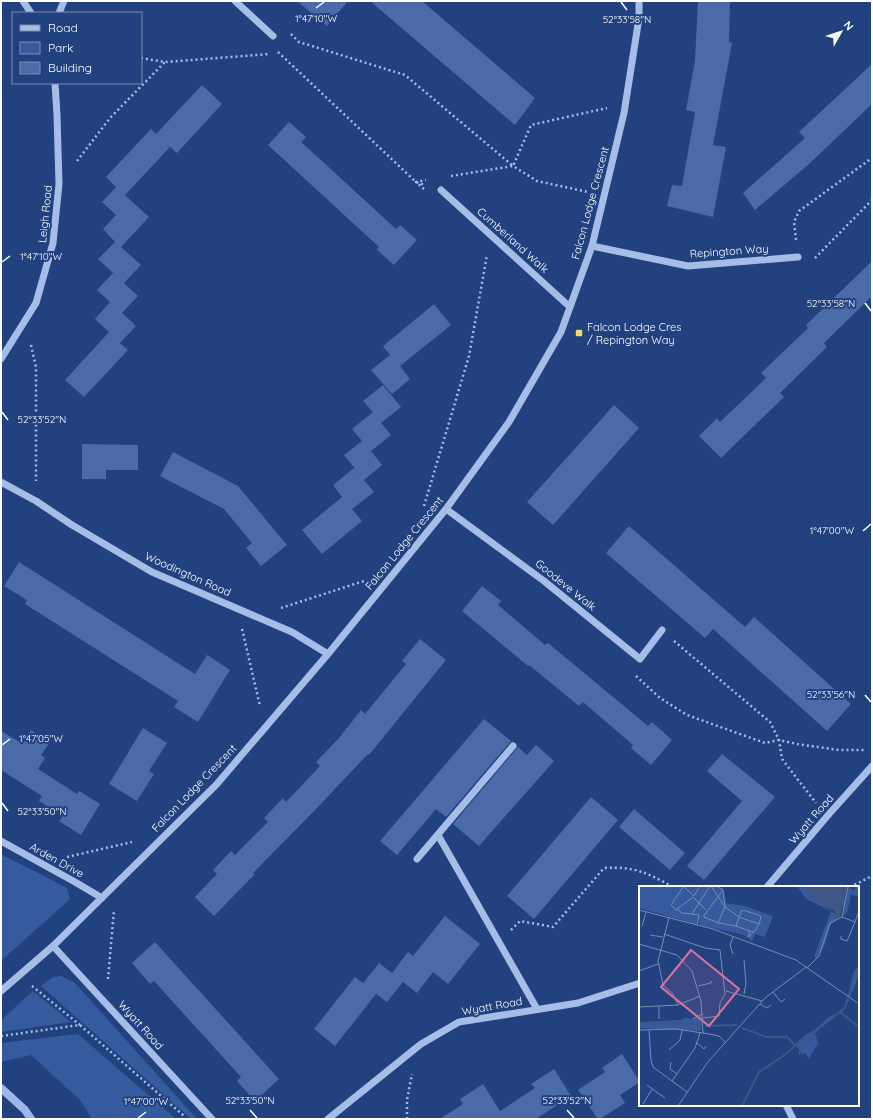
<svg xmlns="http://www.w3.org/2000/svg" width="873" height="1120" font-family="Quicksand,sans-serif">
<rect width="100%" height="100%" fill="#21417f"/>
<path fill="#355a9d" d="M1,854l66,34 3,11 -69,62z
M61,976l14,7 122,136h-6l-150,-133 12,-9z
M33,991l38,31 -70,10v-12z
M78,1034l98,85h-84l-12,-19 -49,-45 -30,7v-19z"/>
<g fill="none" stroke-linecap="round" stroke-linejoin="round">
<path stroke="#9ab7e8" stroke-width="8" d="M1,1088l24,22 6,9"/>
</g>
<path fill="#4a6ba8" d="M297,1h51l-21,25z
M370,1h52l113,97 -20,27z
M698,1h32l-1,41 3,1 -19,102 13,2 -13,70 -46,-11 5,-21 10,1 13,-74 -9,-2 9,-49z
M872,64v40l-63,60 -54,46 -12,-17 62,-55 -6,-6z
M202,85l20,19 -45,49 -17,-15 10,9 -45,48 24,22 -28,30 20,18 -17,18 -26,-24 17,-17 -12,-13 13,-14 -14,-13 14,-15 -10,-10 45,-48 5,5z
M289,122l17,15 -5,5 21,19 74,68 4,-4 17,15 -23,25 -17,-15 2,-3 -111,-102z
M872,261v35l-48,47 3,4 -47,46 4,4 -63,61 -22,-22 18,-18 3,4 46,-44 -5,-5 47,-45 -2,-3z
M113,273l25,23 -16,17 -7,-7 21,20 -16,17 8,7 -44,47 -19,-17 44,-48 -14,-13 15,-17 -13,-12z
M434,304l17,21 -51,41 10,13 -18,15 -21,-24 19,-15 -7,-9z
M383,385l18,22 -20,16 10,12 -20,16 11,14 -18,15 -20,-25 18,-14 -10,-12 21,-17 -10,-11z
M614,405l25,23 -86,97 -26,-23z
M82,444l56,1v25h-32v9h-24z
M173,452l65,34 49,59 -26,21 -15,-18 6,-5 -28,-34 -64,-33z
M354,468l20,24 -22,17 10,12 -40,33 -20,-24 40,-33 -9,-12z
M629,526l116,101 9,-10 97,87 -24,27 -114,-102 -8,9 -99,-85z
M19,562l176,112 12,-19 23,15 -32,52 -24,-15 4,-6 -153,-97 2,-4 -23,-14z
M482,586l19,15 -3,4 47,40 3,-2 100,83 4,-4 20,18 -21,25 -20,-17 2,-3 -50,-43 -4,4 -50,-41 -1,1 -66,-55z
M420,639l26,21 -77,95 -1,-1 -51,54 -64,65 2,1 -41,42 -19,-19 22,-23 -4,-4 18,-19 4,4 33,-33 -4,-4 19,-20 3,4 34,-36 -4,-4 23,-24 22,-28 4,4 41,-50 -4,-3z
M484,719l27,22 -65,76 -10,-8 -39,46 -17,-14z
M143,728l24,15 -18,28 5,3 -17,27 -28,-17z
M31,730l19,12 -9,13 4,3 -7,11 39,25 2,-3 21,13 -19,31 -22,-14 4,-5 -24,-15 3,-5 -41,-26v-39l22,13z
M536,745l18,16 -75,85 -26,-22 65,-77 9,8z
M722,754l53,43 -71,83 -17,-14 55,-65 -35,-30z
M591,797l27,23 -84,99 -27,-23z
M634,809l51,44 -15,17 -51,-43z
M445,916l35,28 -32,40 -15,-12 -16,21 -14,-11 -16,20 -11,-8 -41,52 -21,-17 41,-52 8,6 16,-20 13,10 16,-21 5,4z
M155,942l124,137 -24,22 -18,-20 4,-4 -87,-96 -4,3 -18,-21z
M622,1054l18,28 -20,13 5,8 -25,16h-2l-20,-29 27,-18 -3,-4z
M554,1069l17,27 -35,23h-96l23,-15 -3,-5 23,-15 17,27 35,-23 -4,-4z"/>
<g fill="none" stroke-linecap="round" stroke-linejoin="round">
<path stroke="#a6bee7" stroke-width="2.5" stroke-dasharray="2 3" stroke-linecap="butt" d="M291,34l8,8 106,33 108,91 18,-41 76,-17
M278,52l138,130 9,3
M141,58l24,4 105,-8
M77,161l33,-43 55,-56
M451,176l62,-10 24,15 51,11
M424,189l-8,-7 10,-2
M796,240l-2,-18 5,-11 73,-53
M815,258l57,-58
M31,345l5,22v114
M424,506l45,-150 18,-101
M281,608l83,-27
M242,629l18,77
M674,641l96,81 9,18 3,19 34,44
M636,676l24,22 27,17 78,28 14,-3 18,4 42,6h25
M67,857l65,-15
M850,887l22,-11
M511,930l9,-9 33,6 51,-59c31,-2 43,5 69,19
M108,979l6,-69
M32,986l48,39
M1,1036l79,-11 104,91
M407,1119v-19l5,-26"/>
<path stroke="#a6bee7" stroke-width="7" d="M23,1l8,12
M235,1l38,35
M59,13l5,-12
M441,190l129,117
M592,246l96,20 110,-9
M1,359l35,-56 17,-60 6,-59 -2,-69 -2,-32
M1,482l35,19 36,24 80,47 140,60 36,22
M446,509l98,72 96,78 22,-29
M438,835l99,174
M1,841l74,41 27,16
M417,859l96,-113
M767,887l62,-73 43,-48
M53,946l159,173
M1,991l52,-45 163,-161 112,-131 118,-145 63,-87 52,-90 31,-86 32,-133 15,-95v-17
M786,1105l7,14
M328,1119l93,-75 38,-22 119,-19 62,-20"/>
</g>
<path fill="none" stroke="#fff" stroke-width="1.5" d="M621,2l6,8M316,8l8,-6M2,262l8,-6M865,303l6,8M2,412l6,8M863,531l8,-7M865,695l6,7M2,745l8,-6M2,803l6,8M250,1110l7,8M567,1110l7,8M138,1118l8,-6"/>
<rect fill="#f4d868" stroke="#21417f" stroke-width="1.5" x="575" y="329" width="8" height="8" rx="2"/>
<g text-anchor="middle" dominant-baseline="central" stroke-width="4" stroke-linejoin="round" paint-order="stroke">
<g font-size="11" fill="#fff" stroke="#21417f">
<text transform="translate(590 203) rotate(-75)">Falcon Lodge Crescent</text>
<text transform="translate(45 214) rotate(-84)">Leigh Road</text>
<text transform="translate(513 240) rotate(42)">Cumberland Walk</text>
<text transform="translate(729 251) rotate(-4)">Repington Way</text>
<text transform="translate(404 543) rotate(-51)">Falcon Lodge Crescent</text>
<text transform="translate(188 574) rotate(24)">Woodington Road</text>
<text transform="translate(566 585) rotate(39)">Goodeve Walk</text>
<text transform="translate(194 788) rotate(-46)">Falcon Lodge Crescent</text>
<text transform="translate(811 819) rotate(-49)">Wyatt Road</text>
<text transform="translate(57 860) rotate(29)">Arden Drive</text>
<text transform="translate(492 1006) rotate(-10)">Wyatt Road</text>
<text transform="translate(141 1025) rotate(48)">Wyatt Road</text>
</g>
<g font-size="11" fill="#fff" stroke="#21417f" text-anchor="start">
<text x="587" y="327">Falcon Lodge Cres<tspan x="587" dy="13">/ Repington Way</tspan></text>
</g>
</g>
<g transform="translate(639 886)">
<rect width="220" height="220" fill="#21417f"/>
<path d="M0,0h80l5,4 2,13 19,3 28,10 -8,21 -10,-3 -3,8 -8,-7 -44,-10 -2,-5 -2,4 -57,-16zM158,0h8l11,13 24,19 -9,6 -7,23 -8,12 -2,-2 17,-46 -25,-12zM209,0l6,5 2,-5h3v11l-8,-2 -4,18 -4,3v-13zM220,79v10l-9,23 -3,-2 4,-6 3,-19zM208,112l2,2 -4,9 -28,22 -2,-2 29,-21zM62,129v16l-62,-3v-6l42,-2 4,-3 7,3zM175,144l4,13 -9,16 -4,-6 -3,1 -7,-10z" fill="#355a9d"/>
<path d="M166,0h42l-7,31h-5v-5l-20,-11z" fill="#3f5784"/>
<path fill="none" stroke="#3f5784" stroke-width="2" d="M210,109l5,-20 5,-8M201,126l19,15M0,137l63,1M66,140l32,-1M103,142l24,9h21l8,8M160,168l6,-10 8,-6 1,-5M103,220l17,-34 27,-18 22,-20 6,-1 15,-15 9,-4 7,-7 3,-9"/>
<path fill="none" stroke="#7a8db2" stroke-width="1" d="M44,0l11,10 6,-10M72,0l14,21M84,5l2,16M0,24l74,19 83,31 63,44M38,25l-6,-6 12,-18M53,28l18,-28M64,31l20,-27 -6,-4M65,31l12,5 2,1h2l16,3 3,-9 -14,-10 -7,16M203,31l13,5 4,-11M30,32l-11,43 5,24 10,9 5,11M58,39l2,-10 -17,-2 -5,-4 16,-12 13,13M3,40l4,-14M97,40l17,6 3,-2 3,-6 2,-7 -2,-2 -17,-5 -3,7 20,7M110,45v6l4,-5M25,48l41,14 15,2 5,44 -5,9 -1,13 -16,2M11,49l13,2M202,50v3l6,2 8,-19M0,58l38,11 15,16 9,30 2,32M94,68l-3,-9 3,-8M168,82l12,-12 11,-33 12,-6 6,-31M0,85l19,-7M59,100l13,-3v-2M87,105l36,10M134,106l8,10 4,-3M105,108l2,-11 -2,-23M121,118l7,4 4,-3M0,121l39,-2 22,-9M20,133v-13M53,133l11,-5M0,144l37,-1 33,5 10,2 7,7M10,144l2,30 2,7 34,25M58,157l7,6 2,-3M30,164l11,-10 2,-10M32,176l-1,7 7,5M33,195l23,-33 5,-15M8,199l18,13M4,218l9,-15M39,220l29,-43 58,-65 41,-31"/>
<path fill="#da749d" fill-opacity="0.15" stroke="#da749d" stroke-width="2" d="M52,64l48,39 -30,37 -48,-39z"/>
<rect width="220" height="220" fill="none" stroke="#fff" stroke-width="2"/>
</g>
<g font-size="10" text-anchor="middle" fill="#fff" stroke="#21417f" stroke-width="4" stroke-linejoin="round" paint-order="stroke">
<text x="316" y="22">1°47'10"W</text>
<text x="627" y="23">52°33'58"N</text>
<text x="41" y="260">1°47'10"W</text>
<text x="831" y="307">52°33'58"N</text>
<text x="42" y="423">52°33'52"N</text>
<text x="832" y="534">1°47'00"W</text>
<text x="831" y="698">52°33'56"N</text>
<text x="41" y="742">1°47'05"W</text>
<text x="42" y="815">52°33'50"N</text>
<text x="250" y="1104">52°33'50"N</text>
<text x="567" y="1104">52°33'52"N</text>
<text x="146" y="1105">1°47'00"W</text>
</g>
<rect width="873" height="1120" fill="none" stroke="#ffffff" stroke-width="4"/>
<rect x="12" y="12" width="130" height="72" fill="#21417f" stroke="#7a8db2"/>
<rect x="20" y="25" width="20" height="6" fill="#a6bee7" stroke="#7a8db2"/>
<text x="48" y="32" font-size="12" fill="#ffffff">Road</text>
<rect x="20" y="42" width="20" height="12" fill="#355a9d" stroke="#7a8db2"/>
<text x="48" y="52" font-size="12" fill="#ffffff">Park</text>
<rect x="20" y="62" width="20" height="12" fill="#4a6ba8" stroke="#7a8db2"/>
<text x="48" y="72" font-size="12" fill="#ffffff">Building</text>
<g transform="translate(841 32) rotate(51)" stroke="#21417f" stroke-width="3" paint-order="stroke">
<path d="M0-3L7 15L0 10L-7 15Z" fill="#ffffff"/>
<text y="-6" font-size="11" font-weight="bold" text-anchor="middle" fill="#ffffff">N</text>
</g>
</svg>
